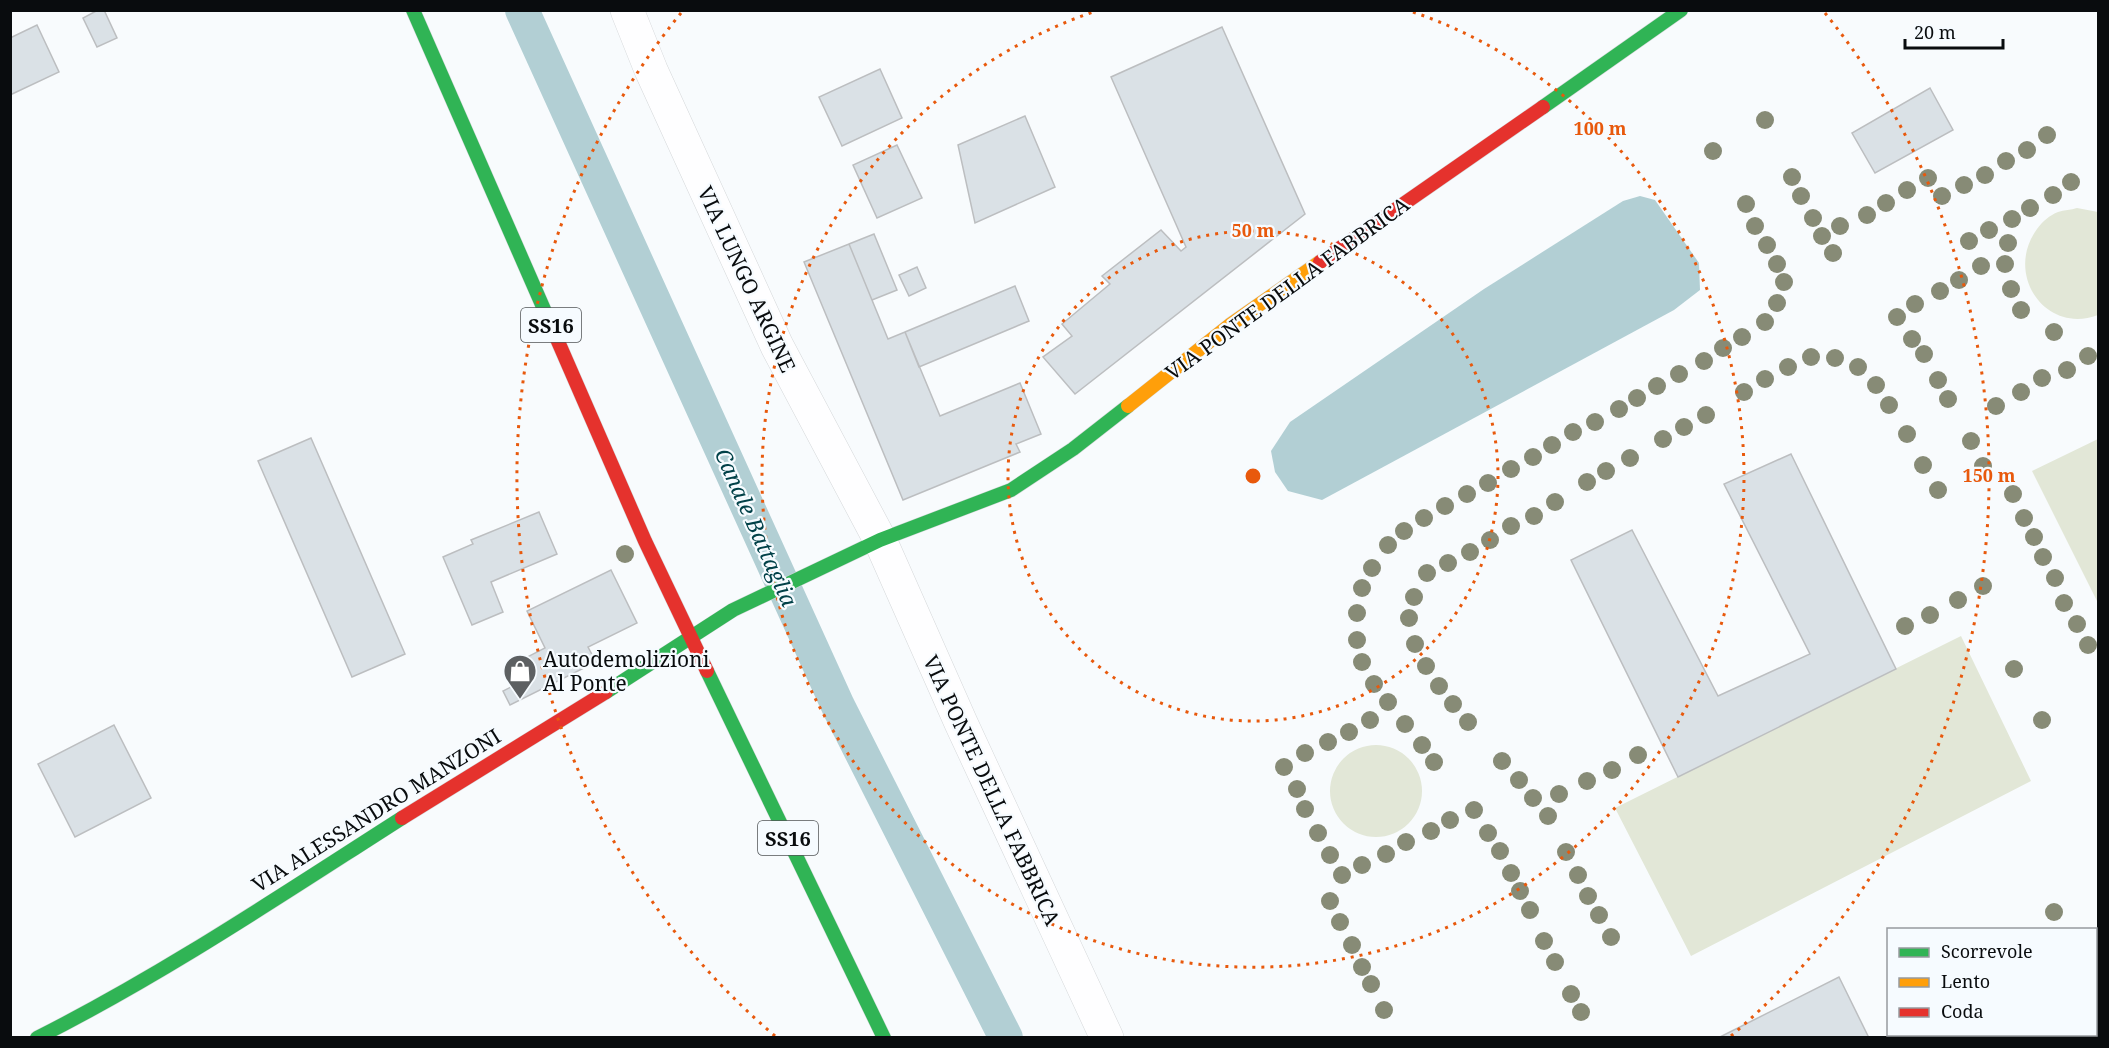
<svg xmlns="http://www.w3.org/2000/svg" width="2109" height="1048" font-family="'Noto Serif',serif">
<rect width="100%" height="100%" fill="#f8fbfd"/>
<path fill="#e2e7d7" d="M2077,208l21,4v103c-53,20 -94,-41 -61,-86 5,-7 13,-14 21,-17 6,-2 13,-2 19,-4z
M2098,439v164l-66,-132z
M1961,636l70,145 -340,175 -76,-148z
M1330 791a46 46 0 1 1 92 0a46 46 0 1 1-92 0Z"/>
<path fill="#b2cfd4" d="M1640,196l15,4 44,63 1,27 -26,20 -352,190 -34,-9 -13,-19 -4,-21 19,-29 194,-133 139,-88z"/>
<g fill="none" stroke-linecap="round" stroke-linejoin="round">
<path stroke="#b2cfd4" stroke-width="34" d="M522,10l316,696 168,332"/>
</g>
<path fill="#dae1e6" stroke="#bcbec0" stroke-width="1.5" d="M98,10h6l13,28 -20,9 -14,-29z
M37,25l22,47 -49,23v-57z
M1222,27l83,187 -230,180 -32,-37 29,-21 -10,-12 48,-40 -8,-8 59,-46 20,21 5,-4 -75,-170z
M880,69l22,49 -60,28 -23,-49z
M1930,88l23,42 -78,43 -23,-40z
M1025,116l30,71 -80,36 -17,-78z
M897,145l25,53 -45,20 -24,-53z
M874,234l23,56 -25,10 -23,-56z
M849,244l39,95 17,-7 35,84 80,-33 21,51 -25,10 4,8 -117,48 -99,-238z
M917,267l9,21 -17,8 -10,-21z
M1015,286l14,35 -110,46 -14,-35z
M311,438l94,216 -53,23 -94,-216z
M1791,454l105,215 -218,108 -107,-217 61,-30 86,166 92,-42 -86,-170z
M539,512l18,42 -66,28 12,30 -31,13 -29,-68 30,-13 -2,-4z
M611,570l26,53 -49,24 8,15 -86,43 -7,-14 12,-6 -9,-17 39,-20 -18,-37z
M114,725l37,73 -76,39 -37,-73z
M1839,977l30,61h-151z"/>
<g fill="none" stroke-linecap="round" stroke-linejoin="round">
<g stroke="#d5d8da" stroke-width="34">
<path id="street" d="M627,10l24,60 126,276 103,194 81,183 146,315"/>
</g>
<g stroke="#d5d8da" stroke-width="15">
<path id="fast" d="M413,10l137,313
M1543,107l138,-97
M707,671l177,367
M606,692l127,-82 147,-70 131,-50 62,-41 55,-43
M37,1038c127,-64 246,-144 365,-220"/>
</g>
<g stroke="#d5d8da" stroke-width="15">
<path id="slow" d="M1128,406l102,-81 90,-63"/>
</g>
<g stroke="#d5d8da" stroke-width="15">
<path id="jam" d="M1320,262l223,-155
M550,323l95,218 62,130
M402,818l204,-126"/>
</g>
<use href="#street" stroke="#fefeff" stroke-width="33"/>
<use href="#fast" stroke="#30b455" stroke-width="14"/>
<use href="#slow" stroke="#ff9f0a" stroke-width="14"/>
<use href="#jam" stroke="#e5322d" stroke-width="14"/>
</g>
<g fill="#878b76">
<circle cx="1765" cy="120" r="9"/>
<circle cx="2047" cy="135" r="9"/>
<circle cx="2027" cy="150" r="9"/>
<circle cx="1713" cy="151" r="9"/>
<circle cx="2006" cy="161" r="9"/>
<circle cx="1985" cy="175" r="9"/>
<circle cx="1792" cy="177" r="9"/>
<circle cx="1928" cy="178" r="9"/>
<circle cx="2071" cy="182" r="9"/>
<circle cx="1964" cy="185" r="9"/>
<circle cx="1907" cy="190" r="9"/>
<circle cx="2053" cy="195" r="9"/>
<circle cx="1801" cy="196" r="9"/>
<circle cx="1942" cy="196" r="9"/>
<circle cx="1886" cy="203" r="9"/>
<circle cx="1746" cy="204" r="9"/>
<circle cx="2030" cy="208" r="9"/>
<circle cx="1867" cy="215" r="9"/>
<circle cx="1813" cy="218" r="9"/>
<circle cx="2012" cy="219" r="9"/>
<circle cx="1755" cy="226" r="9"/>
<circle cx="1840" cy="226" r="9"/>
<circle cx="1989" cy="230" r="9"/>
<circle cx="1822" cy="236" r="9"/>
<circle cx="1969" cy="241" r="9"/>
<circle cx="2008" cy="243" r="9"/>
<circle cx="1767" cy="245" r="9"/>
<circle cx="1833" cy="253" r="9"/>
<circle cx="1777" cy="264" r="9"/>
<circle cx="2005" cy="264" r="9"/>
<circle cx="1981" cy="266" r="9"/>
<circle cx="1959" cy="280" r="9"/>
<circle cx="1784" cy="282" r="9"/>
<circle cx="2011" cy="289" r="9"/>
<circle cx="1940" cy="291" r="9"/>
<circle cx="1777" cy="303" r="9"/>
<circle cx="1915" cy="304" r="9"/>
<circle cx="2021" cy="310" r="9"/>
<circle cx="1897" cy="317" r="9"/>
<circle cx="1765" cy="322" r="9"/>
<circle cx="2054" cy="332" r="9"/>
<circle cx="1742" cy="337" r="9"/>
<circle cx="1912" cy="339" r="9"/>
<circle cx="1723" cy="348" r="9"/>
<circle cx="1924" cy="354" r="9"/>
<circle cx="2088" cy="356" r="9"/>
<circle cx="1811" cy="357" r="9"/>
<circle cx="1835" cy="358" r="9"/>
<circle cx="1704" cy="361" r="9"/>
<circle cx="1788" cy="367" r="9"/>
<circle cx="1858" cy="367" r="9"/>
<circle cx="2067" cy="370" r="9"/>
<circle cx="1679" cy="374" r="9"/>
<circle cx="2042" cy="378" r="9"/>
<circle cx="1765" cy="379" r="9"/>
<circle cx="1938" cy="380" r="9"/>
<circle cx="1876" cy="385" r="9"/>
<circle cx="1657" cy="386" r="9"/>
<circle cx="1744" cy="392" r="9"/>
<circle cx="2021" cy="392" r="9"/>
<circle cx="1637" cy="398" r="9"/>
<circle cx="1948" cy="399" r="9"/>
<circle cx="1889" cy="405" r="9"/>
<circle cx="1996" cy="406" r="9"/>
<circle cx="1619" cy="409" r="9"/>
<circle cx="1706" cy="415" r="9"/>
<circle cx="1595" cy="422" r="9"/>
<circle cx="1684" cy="427" r="9"/>
<circle cx="1573" cy="432" r="9"/>
<circle cx="1907" cy="434" r="9"/>
<circle cx="1663" cy="439" r="9"/>
<circle cx="1971" cy="441" r="9"/>
<circle cx="1552" cy="445" r="9"/>
<circle cx="1533" cy="457" r="9"/>
<circle cx="1630" cy="458" r="9"/>
<circle cx="1923" cy="465" r="9"/>
<circle cx="1983" cy="466" r="9"/>
<circle cx="1511" cy="469" r="9"/>
<circle cx="1606" cy="471" r="9"/>
<circle cx="1587" cy="482" r="9"/>
<circle cx="1488" cy="483" r="9"/>
<circle cx="1938" cy="490" r="9"/>
<circle cx="1467" cy="494" r="9"/>
<circle cx="2013" cy="494" r="9"/>
<circle cx="1555" cy="502" r="9"/>
<circle cx="1445" cy="506" r="9"/>
<circle cx="1534" cy="516" r="9"/>
<circle cx="1424" cy="518" r="9"/>
<circle cx="2024" cy="518" r="9"/>
<circle cx="1511" cy="526" r="9"/>
<circle cx="1404" cy="531" r="9"/>
<circle cx="2034" cy="537" r="9"/>
<circle cx="1490" cy="540" r="9"/>
<circle cx="1388" cy="545" r="9"/>
<circle cx="1470" cy="552" r="9"/>
<circle cx="625" cy="554" r="9"/>
<circle cx="2043" cy="557" r="9"/>
<circle cx="1448" cy="563" r="9"/>
<circle cx="1372" cy="568" r="9"/>
<circle cx="1427" cy="573" r="9"/>
<circle cx="2055" cy="578" r="9"/>
<circle cx="1983" cy="586" r="9"/>
<circle cx="1362" cy="588" r="9"/>
<circle cx="1414" cy="597" r="9"/>
<circle cx="1958" cy="600" r="9"/>
<circle cx="2064" cy="603" r="9"/>
<circle cx="1357" cy="613" r="9"/>
<circle cx="1930" cy="615" r="9"/>
<circle cx="1409" cy="618" r="9"/>
<circle cx="2077" cy="624" r="9"/>
<circle cx="1905" cy="626" r="9"/>
<circle cx="1357" cy="640" r="9"/>
<circle cx="1415" cy="644" r="9"/>
<circle cx="2088" cy="645" r="9"/>
<circle cx="1362" cy="662" r="9"/>
<circle cx="1426" cy="666" r="9"/>
<circle cx="2014" cy="669" r="9"/>
<circle cx="1374" cy="684" r="9"/>
<circle cx="1439" cy="686" r="9"/>
<circle cx="1388" cy="702" r="9"/>
<circle cx="1453" cy="704" r="9"/>
<circle cx="1370" cy="720" r="9"/>
<circle cx="2042" cy="720" r="9"/>
<circle cx="1468" cy="722" r="9"/>
<circle cx="1405" cy="724" r="9"/>
<circle cx="1349" cy="732" r="9"/>
<circle cx="1328" cy="742" r="9"/>
<circle cx="1422" cy="745" r="9"/>
<circle cx="1305" cy="753" r="9"/>
<circle cx="1638" cy="755" r="9"/>
<circle cx="1502" cy="761" r="9"/>
<circle cx="1434" cy="762" r="9"/>
<circle cx="1284" cy="767" r="9"/>
<circle cx="1612" cy="770" r="9"/>
<circle cx="1519" cy="780" r="9"/>
<circle cx="1587" cy="781" r="9"/>
<circle cx="1297" cy="789" r="9"/>
<circle cx="1559" cy="794" r="9"/>
<circle cx="1533" cy="798" r="9"/>
<circle cx="1305" cy="809" r="9"/>
<circle cx="1474" cy="810" r="9"/>
<circle cx="1548" cy="816" r="9"/>
<circle cx="1450" cy="820" r="9"/>
<circle cx="1431" cy="831" r="9"/>
<circle cx="1318" cy="833" r="9"/>
<circle cx="1488" cy="833" r="9"/>
<circle cx="1406" cy="842" r="9"/>
<circle cx="1500" cy="851" r="9"/>
<circle cx="1566" cy="852" r="9"/>
<circle cx="1386" cy="854" r="9"/>
<circle cx="1330" cy="855" r="9"/>
<circle cx="1362" cy="865" r="9"/>
<circle cx="1511" cy="873" r="9"/>
<circle cx="1342" cy="875" r="9"/>
<circle cx="1578" cy="875" r="9"/>
<circle cx="1520" cy="891" r="9"/>
<circle cx="1588" cy="896" r="9"/>
<circle cx="1330" cy="901" r="9"/>
<circle cx="1530" cy="910" r="9"/>
<circle cx="2054" cy="912" r="9"/>
<circle cx="1599" cy="915" r="9"/>
<circle cx="1340" cy="922" r="9"/>
<circle cx="1611" cy="937" r="9"/>
<circle cx="1544" cy="941" r="9"/>
<circle cx="1352" cy="945" r="9"/>
<circle cx="1555" cy="962" r="9"/>
<circle cx="1362" cy="967" r="9"/>
<circle cx="1371" cy="984" r="9"/>
<circle cx="1571" cy="994" r="9"/>
<circle cx="1384" cy="1010" r="9"/>
<circle cx="1581" cy="1012" r="9"/>
</g>
<g fill="none" stroke="#e8590c" stroke-width="3" stroke-dasharray="3 6">
<circle cx="1253" cy="476" r="245"/>
<path d="M1413 12A491 491 0 1 1 1093 12"/>
<path d="M775 1036A736 736 0 0 1 681 13M1825 13A736 736 0 0 1 1731 1036"/>
</g>
<defs>
<g id="shop-pin" transform="scale(1.725)"><path d="M0 17L-7.5 6A9.5 9.5 0 1 1 7.5 6Z" fill="#5d6062" stroke="#f6fbff"/><path d="M-5-2.5h2.3a2.7 3.5 0 0 1 5.4 0H5L5.5 6h-11ZM-1.5-2.5h3a1.5 2.3 0 0 0-3 0Z" fill="#fff"/></g>
</defs>
<g fill-rule="evenodd">
<use href="#shop-pin" x="520" y="671"/>
</g>
<g text-anchor="middle" dominant-baseline="central" stroke-width="4.5" stroke-linejoin="round" paint-order="stroke">
<g fill="#f6fbff" stroke="#505456" stroke-width="1.5">
<rect x="521" y="308" width="60" height="34" rx="4.5"/>
<rect x="758" y="821" width="60" height="34" rx="4.5"/>
</g>
<g font-size="20" font-weight="bold" fill="#090c0e">
<text x="551" y="325">SS16</text>
<text x="788" y="838">SS16</text>
</g>
<g font-size="21" fill="#090c0e" stroke="#f6fbff">
<text transform="translate(747 279) rotate(65)">VIA LUNGO ARGINE</text>
<text transform="translate(1287 288) rotate(-36)">VIA PONTE DELLA FABBRICA</text>
<text transform="translate(992 790) rotate(65)">VIA PONTE DELLA FABBRICA</text>
<text transform="translate(376 810) rotate(-32)">VIA ALESSANDRO MANZONI</text>
</g>
<g font-size="21" fill="#090c0e" stroke="#f6fbff" text-anchor="start">
<text x="543" y="659">Autodemolizioni<tspan x="543" dy="24">Al Ponte</tspan></text>
</g>
<g font-size="22" font-style="italic" fill="#014148" stroke="#f6fbff">
<text transform="translate(757 527) rotate(66)">Canale Battaglia</text>
</g>
</g>
<circle cx="1253" cy="476" r="9" fill="#e8590c" stroke="#f6fbff" stroke-width="3"/>
<g font-size="18" text-anchor="middle" font-weight="bold" fill="#e8590c" stroke="#f6fbff" stroke-width="4.5" stroke-linejoin="round" paint-order="stroke">
<text x="1600" y="135">100 m</text>
<text x="1253" y="237">50 m</text>
<text x="1989" y="482">150 m</text>
</g>
<rect width="2109" height="1048" fill="none" stroke="#090c0e" stroke-width="24"/>
<rect x="1887" y="928" width="210" height="108" fill="#f6fbff" stroke="#979b9f" stroke-width="1.5"/>
<rect x="1899" y="948" width="30" height="9" fill="#30b455" stroke="#979b9f" stroke-width="1.5"/>
<text x="1941" y="958" font-size="18" fill="#090c0e">Scorrevole</text>
<rect x="1899" y="978" width="30" height="9" fill="#ff9f0a" stroke="#979b9f" stroke-width="1.5"/>
<text x="1941" y="988" font-size="18" fill="#090c0e">Lento</text>
<rect x="1899" y="1008" width="30" height="9" fill="#e5322d" stroke="#979b9f" stroke-width="1.5"/>
<text x="1941" y="1018" font-size="18" fill="#090c0e">Coda</text>
<path d="M1905 39v9h98v-9" fill="none" stroke="#090c0e" stroke-width="3"/>
<text x="1914" y="39" font-size="18" fill="#090c0e" stroke="#f6fbff" stroke-width="4.5" paint-order="stroke">20 m</text>
</svg>
